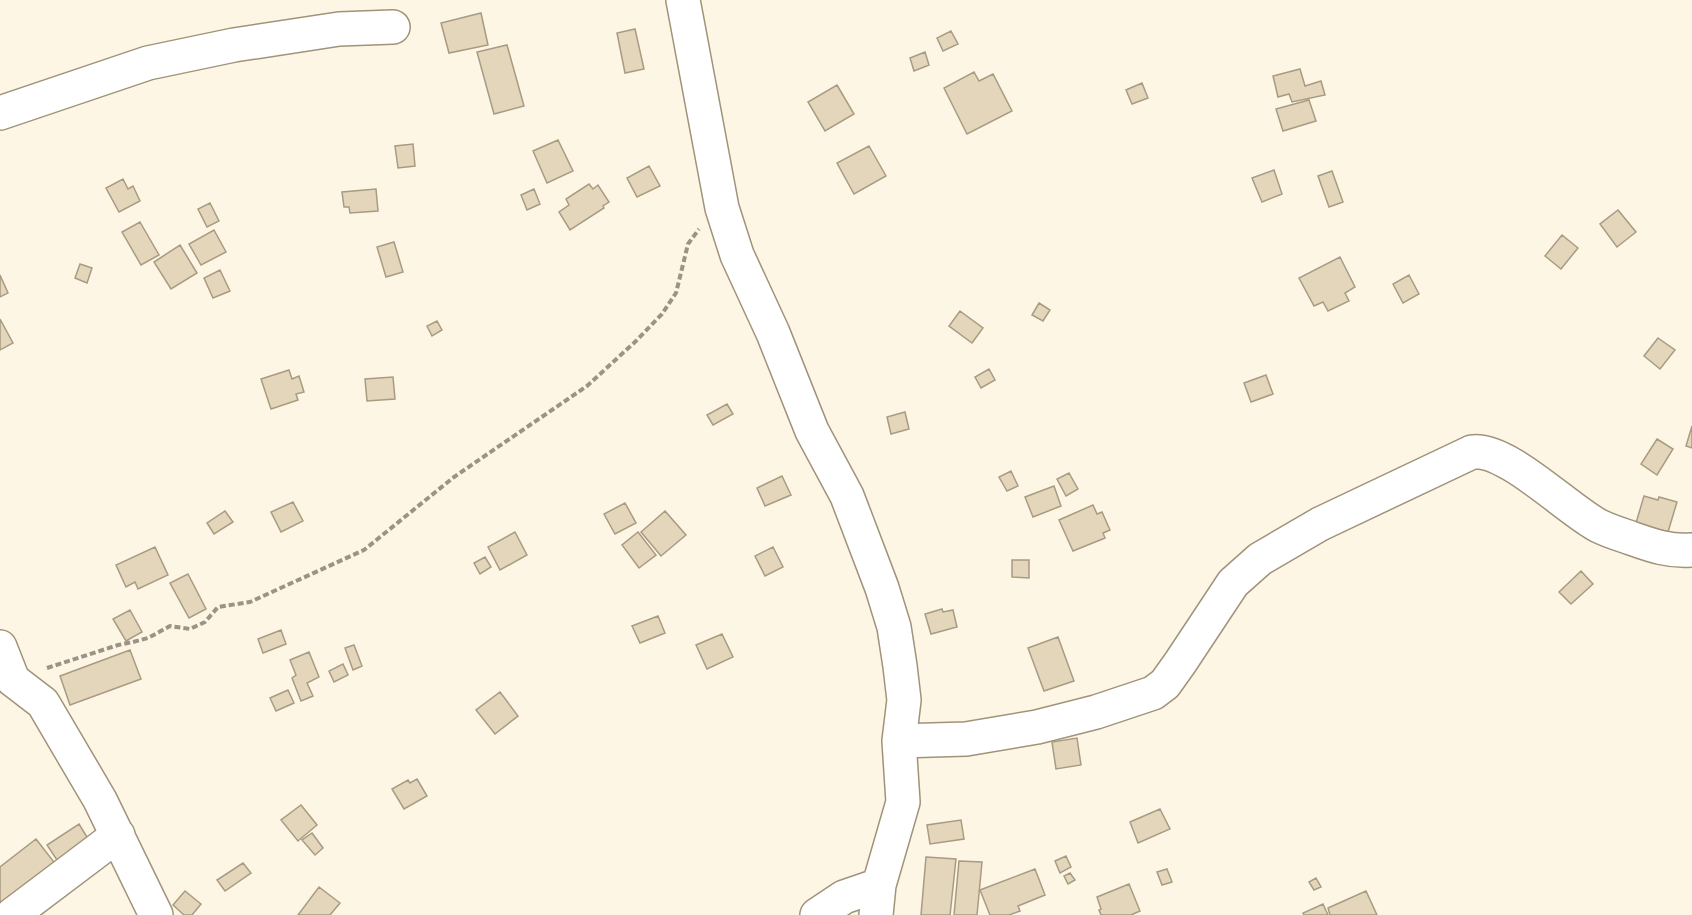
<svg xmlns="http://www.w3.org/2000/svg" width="1692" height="915" font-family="'Varela Round',sans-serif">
<rect width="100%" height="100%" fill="#fef6e5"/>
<path fill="#e4d6bb" stroke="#a89b82" stroke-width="1.5" d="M481,13l7,32 -39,8 -8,-30z
M635,29l9,40 -19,4 -8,-40z
M951,31l7,13 -15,7 -6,-13z
M507,45l17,61 -30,8 -17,-62z
M925,52l4,13 -15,6 -4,-13z
M1300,69l5,17 16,-5 4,14 -33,7 -3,-8 -11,3 -5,-21z
M974,72l5,9 14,-7 19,37 -45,23 -23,-46z
M1142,83l6,15 -16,6 -6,-14z
M837,85l17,29 -29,17 -17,-29z
M1309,100l7,21 -33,10 -7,-22z
M558,140l15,31 -26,12 -14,-32z
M413,144l2,22 -17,2 -3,-22z
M869,146l17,30 -32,18 -17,-31z
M649,166l11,20 -23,11 -10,-19z
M1274,170l8,24 -20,8 -10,-24z
M1332,171l11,31 -14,5 -11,-31z
M123,179l5,10 5,-3 7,15 -21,11 -13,-24z
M589,184l4,5 5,-4 11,17 -6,4 1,2 -34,22 -11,-18 10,-7 -3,-6z
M376,189l2,22 -28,2 -1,-6h-5l-2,-15z
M534,189l6,15 -13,6 -6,-15z
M210,203l9,18 -12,6 -9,-18z
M1618,210l18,22 -19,15 -17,-23z
M140,222l19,33 -18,10 -19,-33z
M214,230l12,22 -25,13 -12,-21z
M1562,235l16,13 -17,21 -16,-13z
M394,242l9,30 -17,5 -9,-30z
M180,245l17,28 -26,16 -17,-27z
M1340,257l15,30 -10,6 4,8 -21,10 -5,-9 -9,4 -15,-28z
M80,264l12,4 -5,15 -12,-5z
M220,270l10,21 -17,7 -9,-20z
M0,275l8,18 -8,4z
M1409,275l10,19 -16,9 -10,-19z
M1039,303l11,7 -7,11 -11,-6z
M960,311l23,17 -11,15 -23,-17z
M0,319l13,24 -13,7z
M437,321l5,9 -10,6 -5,-10z
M1658,338l17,12 -15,19 -16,-13z
M989,369l6,11 -14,8 -6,-11z
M289,370l3,9 7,-3 5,16 -8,2 2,6 -27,9 -10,-30z
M1266,375l7,19 -22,8 -7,-19z
M393,377l2,22 -28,2 -2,-22z
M727,404l6,10 -20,11 -6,-10z
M905,412l4,17 -18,5 -4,-17z
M1692,426v22l-6,-2z
M1657,439l16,10 -16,26 -16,-11z
M1011,471l7,15 -11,5 -8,-14z
M1069,473l9,16 -12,7 -9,-17z
M782,476l9,19 -26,11 -8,-18z
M1054,486l7,20 -28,11 -8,-20z
M1644,496l14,4 1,-3 18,5 -9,30 -32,-9z
M293,502l10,19 -22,11 -10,-20z
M625,503l11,20 -21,11 -11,-20z
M1093,505l4,9 5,-2 8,18 -7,3 2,5 -32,13 -14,-31z
M225,511l8,11 -19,12 -7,-11z
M665,511l21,24 -25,21 -20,-24z
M515,532l12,23 -27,15 -12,-23z
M638,532l18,23 -17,13 -17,-23z
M155,547l13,28 -30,14 -3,-7 -9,5 -10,-22z
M773,547l10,20 -18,9 -10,-20z
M485,557l6,10 -11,7 -6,-11z
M1012,560h17v18l-17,-1z
M1581,571l12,13 -22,20 -12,-12z
M188,574l18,35 -17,9 -19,-35z
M942,609l1,3 10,-2 4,17 -26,7 -6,-20z
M130,610l12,22 -16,9 -13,-22z
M658,616l7,17 -25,10 -8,-17z
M281,630l5,14 -23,9 -5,-14z
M722,634l11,23 -26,12 -11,-24z
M1058,637l16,44 -30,10 -16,-43z
M354,645l8,21 -9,4 -8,-22z
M130,650l11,29 -71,26 -10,-29z
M309,652l10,25 -12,6 6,13 -12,5 -9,-23 4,-3 -6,-15z
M343,664l5,11 -14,7 -5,-11z
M288,690l6,13 -18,8 -6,-13z
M500,692l18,24 -23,18 -19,-24z
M1077,738l4,27 -25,4 -4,-27z
M417,779l10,17 -23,13 -12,-20 16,-9 2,3z
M301,805l16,20 -19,16 -17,-21z
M1160,809l10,20 -32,14 -8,-21z
M961,820l3,19 -34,5 -3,-19z
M79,824l11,18 -31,21 -12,-18z
M312,833l11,15 -8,7 -13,-15z
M36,839l21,27 -57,45v-44z
M1066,856l5,11 -11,6 -5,-12z
M926,857l30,2 -6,56h-29z
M959,861l23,1 -5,53h-23z
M243,863l8,10 -26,18 -8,-11z
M1035,869l10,26 -27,11 2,5 -11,4h-19l-10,-25z
M1167,869l5,13 -10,3 -5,-13z
M1070,873l5,7 -7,4 -4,-8z
M1316,878l5,9 -7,3 -5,-8z
M1129,884l11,27 -9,4h-30l-2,-5 2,-1 -4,-12z
M319,887l21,16 -10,12h-32z
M185,891l16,13 -9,11h-8l-11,-10z
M1366,891l11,24h-47l-2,-7z
M1323,904l5,11h-24l-1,-2z"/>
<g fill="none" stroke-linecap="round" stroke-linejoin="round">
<g stroke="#a0937a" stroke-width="36">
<path id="minor" d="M683,0l39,208 15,47 36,78 39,98 35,65 35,92 12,39 6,39 4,34 -5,41 4,61 -24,83 -3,30
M0,113l148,-50 86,-18 105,-16 54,-2
M0,647l13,33 30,23 57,97 56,115
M899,741l67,-2 71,-12 59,-15 57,-19 12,-9 15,-21 53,-80 27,-24 60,-35 152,-72c34,-5 96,58 127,74 8,4 17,7 26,10 23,8 42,16 67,14
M12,915l106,-80
M817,915l27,-18 35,-12"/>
</g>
<path stroke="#9b9486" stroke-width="4" stroke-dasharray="6 3" stroke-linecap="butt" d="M47,668l71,-23 15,-3 15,-4 22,-12 20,3 15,-7 13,-15 32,-5 114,-52 90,-73 133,-91 49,-45 26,-27 14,-21 12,-49 11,-15"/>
<use href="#minor" stroke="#fff" stroke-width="33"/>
</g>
</svg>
